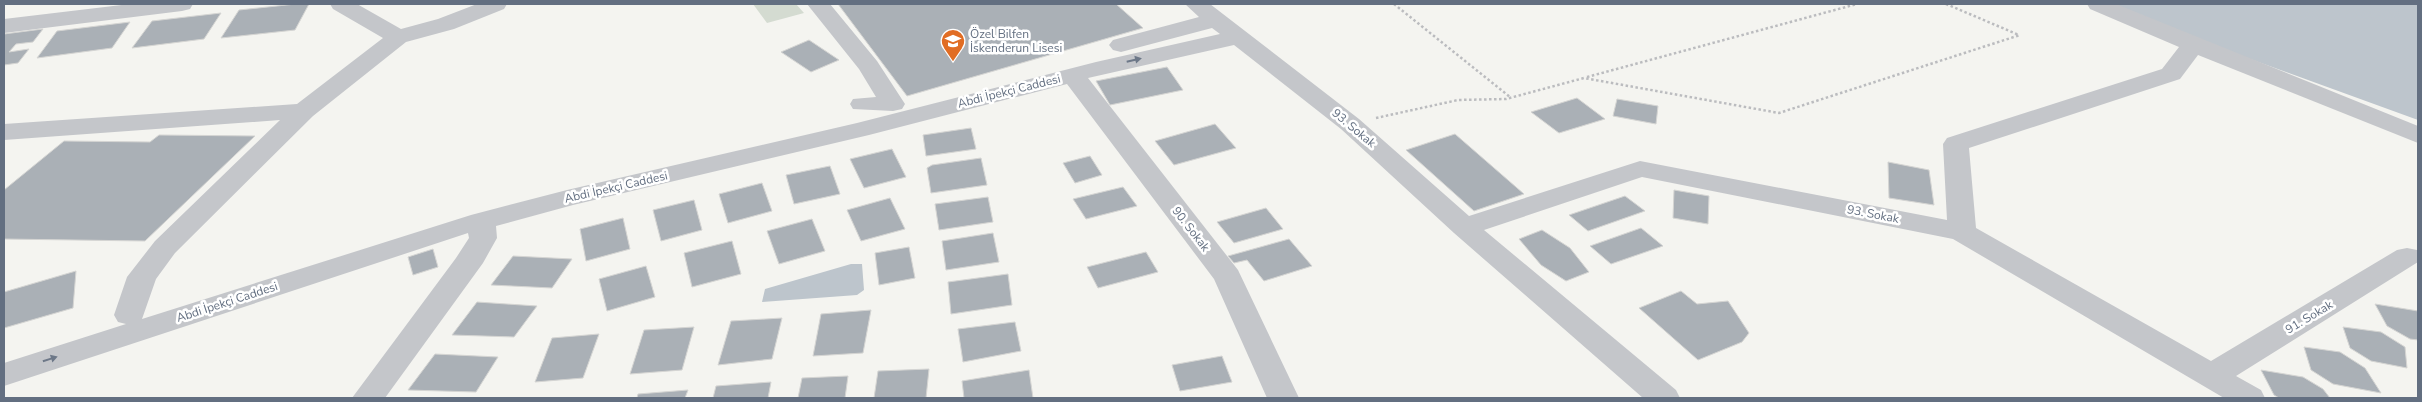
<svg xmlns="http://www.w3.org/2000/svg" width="2422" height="402" font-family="'Nunito Sans',sans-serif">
<rect width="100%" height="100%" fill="#f4f4f0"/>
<path fill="#d4dbd1" d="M753,4h43l8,9 -37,10z"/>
<path fill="#bdc5cc" d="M2111,4h307v116l-248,-90z
M851,264h11l2,26 -7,5 -95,7 3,-13z"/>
<path fill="#aab0b6" stroke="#d5d5d3" d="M296,4h13l-14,26 -74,8 18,-28z
M838,4h278l27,24 -236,68z
M221,13l-17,26 -72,9 20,-27z
M130,22l-18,26 -75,10 20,-27z
M43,29l-10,13 -17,2 -7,8 20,-3 -11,14 -14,2v-31z
M809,40l30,20 -28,12 -30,-20z
M1167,67l16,23 -73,15 -14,-24z
M1577,98l28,21 -46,14 -28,-21z
M1617,99l41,7 -2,18 -43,-8z
M1215,124l21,24 -62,17 -19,-24z
M971,128l5,21 -50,7 -3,-21z
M1455,134l69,60 -50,17 -68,-61z
M159,135l96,1 -110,105 -141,-2v-49l60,-49 86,1z
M892,149l14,28 -42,11 -14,-29z
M1090,156l12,19 -27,8 -12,-20z
M981,158l6,27 -56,8 -4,-25 5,-3z
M1888,162l41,8 5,35 -45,-7z
M830,166l10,28 -46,10 -8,-29z
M762,183l10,28 -44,12 -9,-29z
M1123,187l14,19 -51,13 -13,-20z
M1674,190l35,6 -1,28 -35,-6z
M1625,196l20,15 -57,20 -19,-16z
M988,197l5,25 -54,8 -4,-26z
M890,198l15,31 -44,12 -14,-31z
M694,200l8,30 -41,11 -8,-31z
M1266,208l17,21 -49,14 -17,-21z
M623,218l7,31 -44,12 -6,-32z
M812,219l13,32 -46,13 -12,-33z
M1641,228l22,18 -52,18 -21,-18z
M1542,230l28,18 19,24 -23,9 -25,-16 -22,-26z
M993,233l6,29 -53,8 -4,-29z
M1289,239l23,27 -48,15 -17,-21 -13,3 -6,-7z
M732,241l9,33 -49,13 -8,-34z
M909,247l6,31 -36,7 -4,-32z
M433,249l5,18 -25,8 -5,-18z
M1146,252l12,20 -60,16 -11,-21z
M513,256l59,3 -20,29 -61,-3z
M646,266l9,31 -48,14 -8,-32z
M76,271l-3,37 -69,20v-36z
M1008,274l4,31 -61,9 -3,-32z
M1681,291l16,13 31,-3 21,32 -7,9 -44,18 -59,-52z
M477,302l60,4 -23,31 -62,-2z
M2375,304l43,7v29l-8,-1 -23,-13z
M871,310l-8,43 -50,3 8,-42z
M782,318l-10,41 -54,6 13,-44z
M1015,322l6,29 -58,11 -5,-33z
M694,327l-12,43 -52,4 14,-44z
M2343,327l38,5 24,15 2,21 -36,-7 -21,-13z
M599,334l-16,44 -48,4 17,-44z
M2304,347l36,5 25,16 16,25 -48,-9 -22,-14z
M435,354l63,3 -22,35 -68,-2z
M1222,356l10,26 -52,9 -8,-26z
M929,369l-3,29h-52l4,-27z
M1029,370l4,28h-69l-2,-17z
M2261,370l42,7 20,12 7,9h-51l-5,-3z
M848,376l-3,22h-47l4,-20z
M771,382l-3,16h-55l3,-12z
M688,390l-3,8h-48l1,-4z"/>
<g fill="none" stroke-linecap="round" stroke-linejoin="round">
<path stroke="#bbbcbf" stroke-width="2.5" stroke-dasharray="2.5 2.5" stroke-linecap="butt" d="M1394,4l116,93
M1946,4l73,31
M1587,77l270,-73
M1376,118l82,-18 48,-1 78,-21 195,35 241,-78"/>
<path fill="#c4c6ca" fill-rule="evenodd" d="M130,4h63l-3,5 -8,2 -178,22v-14z
M330,4h27l44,25 37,-10 39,-15h30l-3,5 -50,20 -48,13 -93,74 -138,137 -19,26 -14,40 329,-104 96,-25 290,-67 239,-61 124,-28 -8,-6 -91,24 -8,-2 -4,-5 4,-5 86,-23 -14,-13h25l149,115 110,97 171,-55 307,59 -4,-76 4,-6 215,-69 17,-22 -89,-38 -3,-5h29l302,122v17l-220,-88 -18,24 -211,69 7,80 235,133 186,-111 10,-2 10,2 1,12 -182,114 25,14 4,8h-41l-271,-159 -311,-62 -158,53 192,160 4,8h-37l-189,-165 -113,-104 -107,-84 -146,33 150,192 61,128h-32l-53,-119 -147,-195 -198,51 -296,70 -77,21 1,12 -14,25 -98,135h-33l104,-140 13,-20 -1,-5 -464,153v-23l122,-39 -8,-2 -4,-7 13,-38 28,-36 125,-121 -276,20v-16l293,-20 86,-66 -50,-29z
M807,4h23l47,57 28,43 -3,5 -9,2 -40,-2 -3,-5 3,-5 23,-2 -17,-28z"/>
</g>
<defs><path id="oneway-solid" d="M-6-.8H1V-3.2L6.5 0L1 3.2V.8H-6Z" transform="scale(1.25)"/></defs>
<g fill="#6d7888">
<use href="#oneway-solid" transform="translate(1134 60) rotate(-13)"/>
<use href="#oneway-solid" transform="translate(50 359) rotate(-18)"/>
</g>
<defs>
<g id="school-pin" transform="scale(1.25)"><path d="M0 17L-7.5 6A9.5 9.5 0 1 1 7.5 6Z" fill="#e16d24" stroke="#fff"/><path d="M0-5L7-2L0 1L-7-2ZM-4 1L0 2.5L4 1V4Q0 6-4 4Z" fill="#fff"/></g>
</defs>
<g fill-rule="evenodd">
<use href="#school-pin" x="953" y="41"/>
</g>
<g text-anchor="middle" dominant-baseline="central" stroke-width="5" stroke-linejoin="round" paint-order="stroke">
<g font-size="12" fill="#636f81" stroke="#fff" text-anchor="start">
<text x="970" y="34">Özel Bilfen<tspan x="970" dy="14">İskenderun Lisesi</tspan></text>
</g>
<g font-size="12" fill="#636f81" stroke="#fff">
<text transform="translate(1009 91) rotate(-14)">Abdi İpekçi Caddesi</text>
<text transform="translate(1354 128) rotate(40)">93. Sokak</text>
<text transform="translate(616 187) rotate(-13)">Abdi İpekçi Caddesi</text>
<text transform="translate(1873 214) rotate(11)">93. Sokak</text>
<text transform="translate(1191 229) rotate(52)">90. Sokak</text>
<text transform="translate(227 302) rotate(-18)">Abdi İpekçi Caddesi</text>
<text transform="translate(2309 317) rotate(-31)">91. Sokak</text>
</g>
</g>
<rect width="2422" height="402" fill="none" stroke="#636f81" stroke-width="10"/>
</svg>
